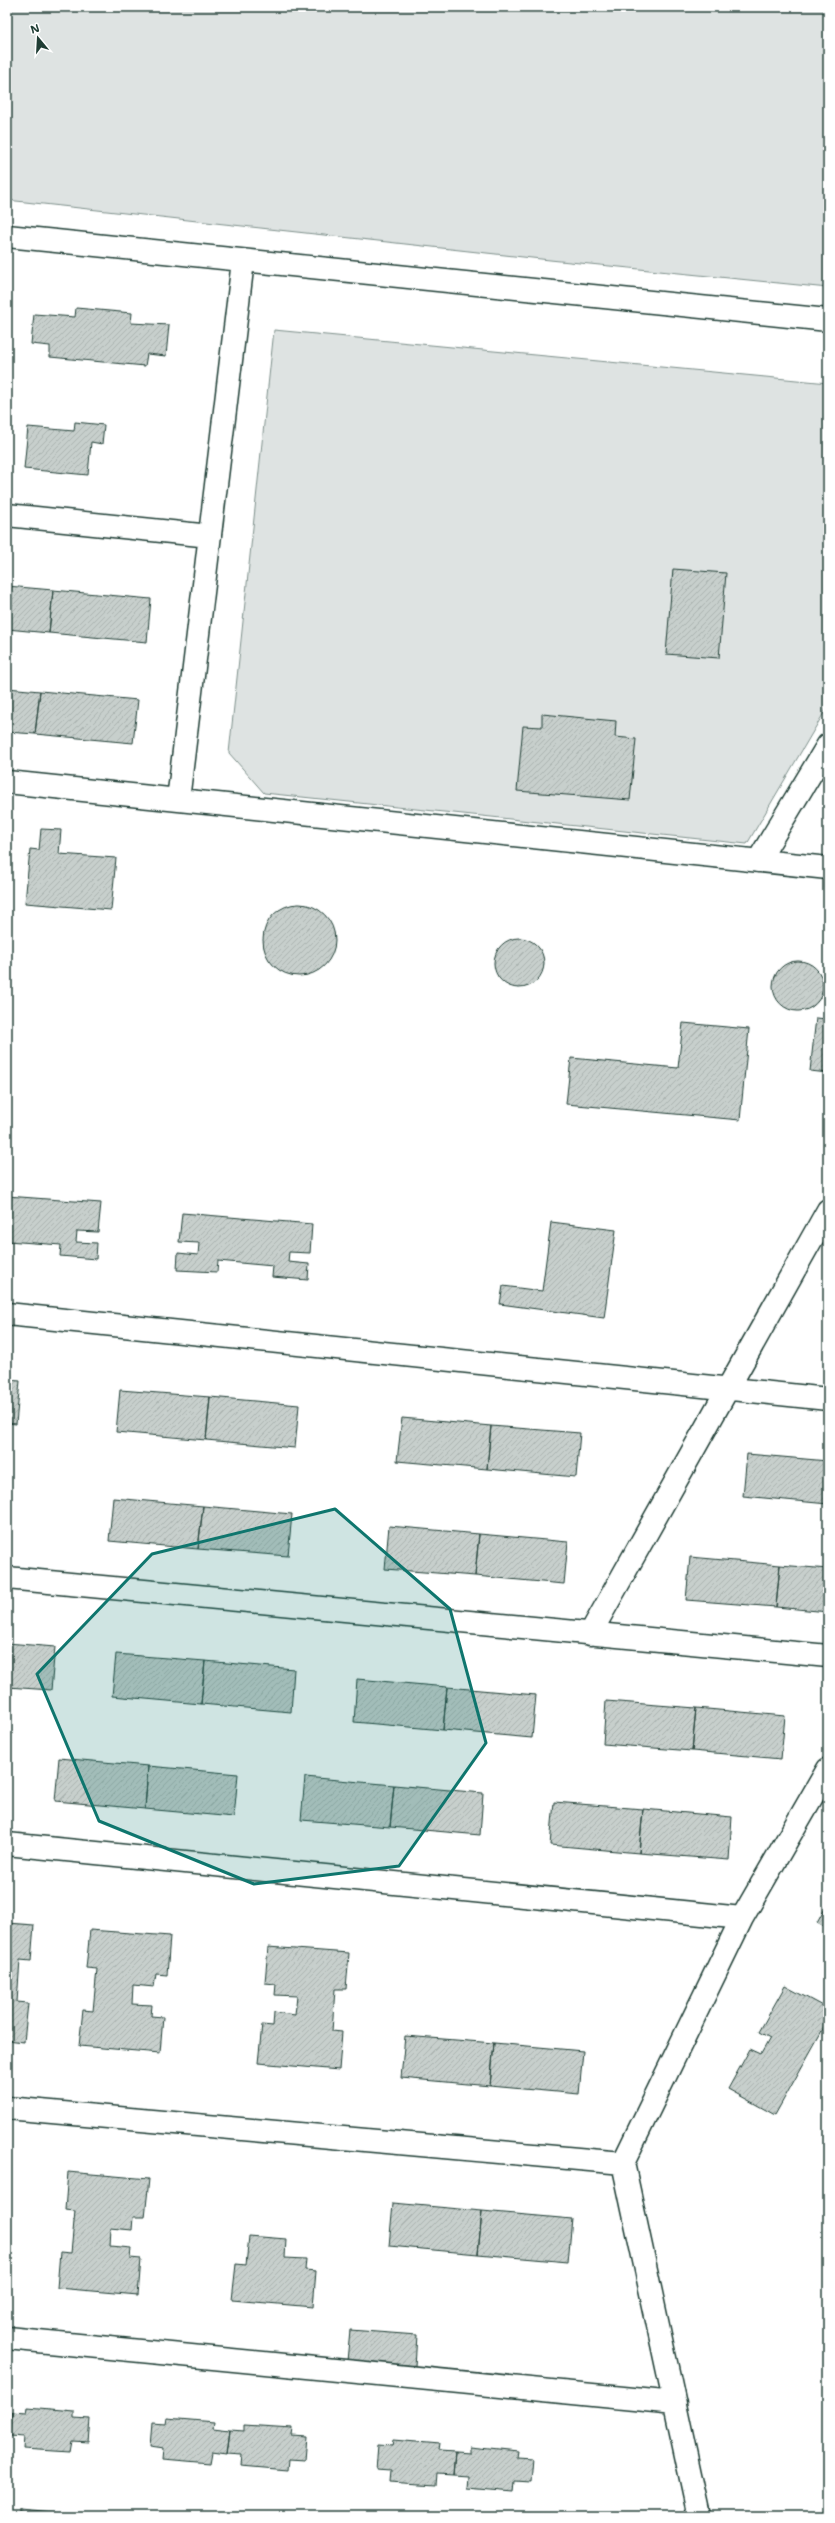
<svg xmlns="http://www.w3.org/2000/svg" width="835" height="2523" font-family="'Shantell Sans',sans-serif">
<defs>
<pattern id="building-hatch" width="6" height="6" patternUnits="userSpaceOnUse"><rect width="6" height="6" fill="#c7cfcc"/><path d="M-1 1l2-2M0 6l6-6M5 7l2-2" fill="none" stroke="#aab3b0"/></pattern>
</defs>
<rect width="100%" height="100%" fill="#fff"/>
<filter id="ink" filterUnits="userSpaceOnUse"><feTurbulence type="fractalNoise" baseFrequency=".025" numOctaves="2"/><feDisplacementMap in="SourceGraphic" scale="8" xChannelSelector="R" yChannelSelector="G"/><feConvolveMatrix kernelMatrix="1 2 1 2 8 2 1 2 1" color-interpolation-filters="sRGB"/></filter>
<g filter="url(#ink)">
<path fill="#dee3e2" stroke="#7e908b" d="M7,7h821v281l-278,-28 -543,-60z
M274,330l554,53v323l-81,138 -483,-51 -35,-40z"/>
<path fill="url(#building-hatch)" stroke="#1f3d34" d="M76,308l56,5 -1,10 38,2 -3,31 -19,-2 -2,12 -95,-9v-11l-19,-2 3,-30 41,3z
M75,422l29,3 -2,19 -11,-2 -3,33 -64,-6 4,-42 46,4z
M673,569l53,4 -7,85 -53,-4z
M7,586l46,4 -4,43 -42,-4z
M53,590l98,9 -4,43 -98,-9z
M7,688l33,3 -5,43 -28,-2z
M40,691l98,9 -5,43 -98,-9z
M542,714l74,7 -1,16 21,2 -6,61 -113,-9 6,-65 19,1z
M41,829l20,1 -2,24 57,4 -5,52 -86,-7 5,-54 9,1z
M263 940a36 36 0 1 1 72 0a36 36 0 1 1-72 0Z
M494 963a25 25 0 1 1 50 0a25 25 0 1 1-50 0Z
M773 986a25 25 0 1 1 50 0a25 25 0 1 1-50 0Z
M816,1018l12,1v54l-18,-2z
M683,1023l66,6 -9,91 -174,-16 5,-46 107,10z
M7,1196l94,7 -3,29 -21,-1 -1,11 21,1 -1,16 -36,-3 1,-11 -54,-4z
M182,1213l130,11 -2,29 -21,-1 -1,10 21,2 -1,16 -36,-3 1,-11 -55,-5 -1,11 -40,-2 1,-17 20,2 1,-12 -20,-1z
M551,1222l65,8 -12,88 -104,-14 3,-18 39,5z
M7,1380l13,1 -4,43 -9,-1z
M120,1390l90,7 -4,43 -90,-8z
M210,1397l89,8 -4,43 -89,-8z
M402,1418l89,8 -4,43 -90,-8z
M491,1426l89,7 -4,44 -89,-8z
M747,1454l81,7v43l-85,-8z
M113,1498l90,8 -5,43 -89,-8z
M203,1506l89,8 -4,42 -90,-7z
M389,1526l90,8 -4,42 -90,-7z
M479,1534l89,8 -4,42 -89,-8z
M690,1557l90,8 -4,42 -90,-7z
M780,1565l48,4v43l-52,-5z
M7,1643l48,4 -4,43 -44,-3z
M116,1654l89,7 -4,43 -89,-8z
M205,1661l89,8 -3,43 -90,-8z
M357,1679l90,8 -4,43 -89,-8z
M447,1687l89,8 -4,43 -89,-8z
M606,1701l90,7 -4,43 -89,-7z
M696,1708l89,8 -4,43 -89,-8z
M59,1758l89,8 -3,43 -90,-8z
M148,1766l90,8 -4,43 -89,-8z
M305,1777l89,8 -4,42 -89,-7z
M394,1785l89,8 -3,42 -90,-8z
M554,1802l89,7 -4,44 -89,-8z
M643,1809l89,8 -3,43 -90,-7z
M828,1903v26l-11,-6z
M7,1923l27,2 -3,36 -11,-1 -3,42 11,1 -4,39 -17,-2z
M90,1930l80,6 -3,39 -11,-1 -2,13 -21,-2 -1,19 20,1 -1,11 12,1 -3,36 -81,-7 4,-36 10,1 4,-42 -11,-1z
M268,1947l81,6 -3,36h-11l-3,42 10,1 -3,38 -81,-7 4,-38 11,1 1,-14 21,3 2,-19 -22,-1 1,-11 -11,-1z
M785,1986l43,23v11l-53,95 -47,-26 22,-40 11,5 9,-16 -11,-6z
M405,2036l89,7 -4,43 -89,-8z
M494,2043l89,8 -4,43 -89,-8z
M68,2172l81,7 -4,38h-12l-1,13 -21,-2 -1,18 21,2 -1,10 11,1 -3,36 -81,-7 3,-36 11,1 4,-42 -10,-1z
M393,2203l89,8 -4,43 -89,-8z
M482,2211l90,8 -4,43 -90,-8z
M249,2236l37,3 -1,19 21,1 -1,11 11,1 -3,36 -81,-7 4,-36 10,1z
M350,2330l67,5 -2,31 -68,-5z
M27,2407l47,4v7l16,1 -2,23 -16,-1 -2,11 -47,-3 1,-12 -14,-1 2,-24 14,1z
M7,2412h5l-2,24h-3z
M167,2418l47,4 -1,6 17,2 -3,24 -15,-2 -2,11 -47,-4 1,-11 -14,-2 2,-23 14,1z
M244,2425l48,3 -1,7 16,1 -2,24 -16,-1 -1,11 -47,-4 1,-11 -15,-1 3,-24 14,1z
M393,2440l47,4 -1,7 16,1 -2,23 -16,-1 -1,11 -47,-3 1,-12 -14,-1 2,-24 14,1z
M470,2446l48,5 -1,6 16,1 -2,24 -16,-1 -1,11 -47,-4 1,-12 -15,-1 2,-23 15,1z
M19,2509l47,4v3h-47z"/>
<g fill="none" stroke-linecap="round" stroke-linejoin="round">
<g stroke="#1f3d34" stroke-width="25">
<path id="minor" d="M7,236l821,84
M7,515l203,21
M7,782l821,86
M178,800l65,-539
M758,861l70,-116
M7,1314l821,85
M7,1578l821,78
M590,1634l238,-424
M7,1844l735,74
M7,2108l616,55
M7,2338l668,65
M699,2516l-76,-353 119,-245 86,-149"/>
</g>
<use href="#minor" stroke="#fff" stroke-width="22"/>
</g>
</g>
<path fill="#0f766e" fill-opacity="0.2" stroke="#0f766e" stroke-width="3" stroke-linejoin="round" d="M335,1509l115,100 36,134 -87,123 -145,18 -155,-63 -62,-147 115,-120z"/>
<rect width="835" height="2523" fill="none" stroke="#fff" stroke-width="24"/>
<rect x="12" y="12" width="811" height="2499" fill="none" stroke="#1f3d34" stroke-width="1.5" filter="url(#ink)"/>
<g transform="translate(38 38) rotate(342)" stroke="#ffffff" stroke-width="3" paint-order="stroke">
<path d="M0-3L7 15L0 10L-7 15Z" fill="#1f3d34"/>
<text y="-6" font-size="11" font-weight="bold" text-anchor="middle" fill="#1f3d34">N</text>
</g>
</svg>
